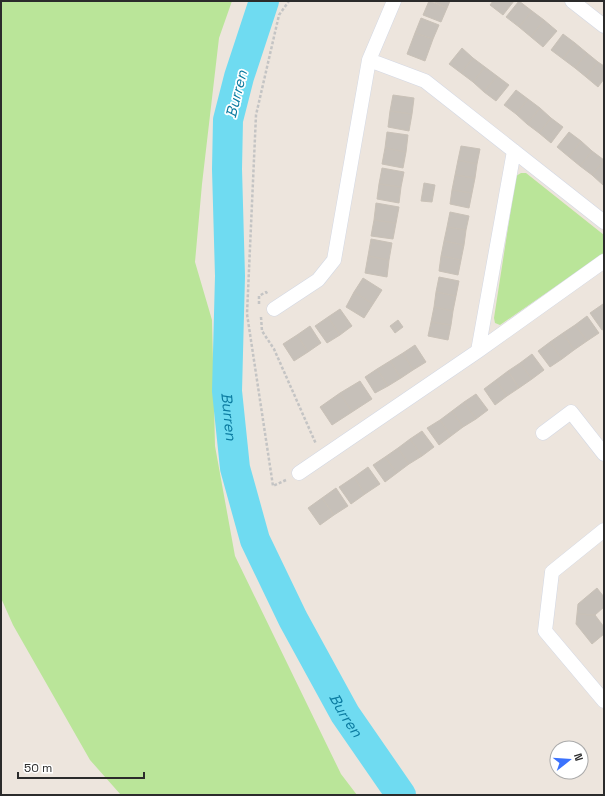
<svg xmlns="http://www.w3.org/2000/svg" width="605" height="796" font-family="'Space Grotesk',sans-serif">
<rect width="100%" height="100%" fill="#ede5dd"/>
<path fill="#bae599" d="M1,1h231l-13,37 -17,146 -7,78 17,58 3,126 20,110 106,218 16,21h-236l-31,-35 -77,-135 -12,-27z
M521,173h5l78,62v18l-104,72 -5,-2 -1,-5 22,-142z"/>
<path fill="#6fdbf1" d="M386,755h1l28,40h-30l-10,-15 -5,-14z"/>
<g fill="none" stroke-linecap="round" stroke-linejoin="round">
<path stroke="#6fdbf1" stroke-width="30" id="s1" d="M264,1l-25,76 -11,43 -1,49 3,107 -3,115 8,77 20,72 38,79 52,95 56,81"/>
</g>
<path fill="#c6c0b9" stroke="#c9c1b7" d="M429,1l18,7 -6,14 -18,-7z
M432,1h18l-3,7z
M493,1h21l-11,14 -13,-10z
M519,1l13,10 -13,16 -13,-10z
M532,11l12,9 -13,17 -12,-10z
M421,18l18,7 -6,14 -18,-6z
M544,20l13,11 -14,16 -12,-10z
M415,33l18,6 -8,22 -18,-7z
M563,34l12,9 -12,16 -12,-9z
M575,43l12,10 -12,15 -12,-9z
M462,48l11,10 -12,15 -12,-9z
M587,53l11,9 -12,15 -11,-9z
M473,58l12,9 -12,15 -12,-9z
M598,62l6,4v13l-6,8 -12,-10z
M485,67l12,9 -13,16 -11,-10z
M497,76l12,9 -13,16 -12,-9z
M516,90l12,9 -12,15 -12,-9z
M393,95l21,3 -2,16 -22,-3z
M528,99l12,9 -13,16 -11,-10z
M540,108l11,10 -12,15 -12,-9z
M390,111l22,3 -3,17 -21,-4z
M551,118l12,9 -12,16 -12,-10z
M387,132l21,3 -2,17 -21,-4z
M569,132l12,9 -12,16 -12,-10z
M581,141l11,10 -12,15 -11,-9z
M461,146l19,3 -3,15 -19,-4z
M385,148l21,4 -3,16 -21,-4z
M592,151l12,9 -12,15 -12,-9z
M458,160l19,4 -2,14 -20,-3z
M604,160v24l-1,1 -11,-10z
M382,168l22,4 -3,15 -22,-3z
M455,175l20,3 -3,15 -20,-3z
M424,183l11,2 -3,17 -11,-1z
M379,184l22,3 -2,16 -22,-4z
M452,190l20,3 -3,15 -19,-4z
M376,203l23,4 -3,16 -22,-3z
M450,212l19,4 -3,14 -19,-3z
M374,220l22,3 -3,16 -22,-3z
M447,227l19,3 -2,15 -20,-4z
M371,239l21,4 -3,17 -21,-4z
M444,241l20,4 -3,15 -20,-4z
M368,256l21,4 -2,17 -22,-4z
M441,256l20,4 -3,15 -19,-4z
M439,277l20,4 -3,15 -20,-4z
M363,278l19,12 -9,14 -19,-12z
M354,292l19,12 -9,14 -18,-11z
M436,292l20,4 -3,15 -19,-4z
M603,304l1,25 -2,1 -12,-17z
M434,307l19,4 -2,14 -20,-3z
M340,309l12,17 -12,9 -12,-18z
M587,316l12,17 -12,8 -12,-16z
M328,317l12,18 -13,8 -12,-17z
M398,320l5,7 -8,6 -5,-7z
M431,322l20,3 -3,15 -20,-4z
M575,325l12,16 -13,9 -11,-17z
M310,326l11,17 -13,9 -11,-17z
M563,333l11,17 -12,9 -12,-17z
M297,335l11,17 -14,9 -11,-17z
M550,342l12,17 -12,8 -12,-16z
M415,345l11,17 -13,8 -10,-17z
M403,353l10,17 -12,8 -11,-17z
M532,354l12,16 -12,9 -12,-16z
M390,361l11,17 -13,8 -11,-17z
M520,363l12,16 -13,9 -11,-17z
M377,369l11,17 -13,7 -10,-16z
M508,371l11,17 -12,8 -11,-16z
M496,380l11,16 -12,9 -11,-16z
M360,381l12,18 -20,13 -12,-19z
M340,393l12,19 -20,13 -12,-18z
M476,394l12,16 -12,9 -12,-17z
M464,402l12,17 -13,8 -11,-16z
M452,411l11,16 -12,9 -11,-16z
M440,420l11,16 -12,9 -12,-17z
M422,431l12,16 -12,9 -12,-17z
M410,439l12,17 -13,8 -11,-16z
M398,448l11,16 -12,9 -12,-16z
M385,457l12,16 -12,9 -12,-17z
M368,467l12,17 -15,10 -11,-17z
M354,477l11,17 -14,10 -12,-17z
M336,488l12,18 -14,9 -12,-17z
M322,498l12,17 -14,10 -12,-17z
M597,588l7,9v10l-9,8 -18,-1 1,-10z
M577,614l18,1 9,12v7l-12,10 -16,-20z"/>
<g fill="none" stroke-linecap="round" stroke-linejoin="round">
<g stroke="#d3d8e4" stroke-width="15">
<path id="street" d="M394,1l-25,59 56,21 179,141
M572,1l32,25
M274,309l44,-29 16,-20 35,-200
M478,351l36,-200
M543,433l28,-21 33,42
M299,473l179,-122 126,-90
M604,530l-52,42 -7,59 59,70"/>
</g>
<path stroke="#c4c4c4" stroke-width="2.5" stroke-dasharray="3 2" stroke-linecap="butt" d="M259,304v-8l7,-4 2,3
M261,317l1,14 12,18 42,95
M286,480l-13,6 -26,-172 9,-199 23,-100 10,-14"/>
<use href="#street" stroke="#fff" stroke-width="14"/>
</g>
<g text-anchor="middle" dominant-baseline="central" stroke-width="3.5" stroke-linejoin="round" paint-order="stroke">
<g font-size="15" font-style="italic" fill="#0b7ba0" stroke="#fff">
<text transform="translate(236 94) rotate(-76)">Burren</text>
<text stroke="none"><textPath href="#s1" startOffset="421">Burren</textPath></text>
<text stroke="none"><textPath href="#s1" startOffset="745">Burren</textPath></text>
</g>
</g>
<rect width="605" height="796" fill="none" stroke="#2b2b2b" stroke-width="4"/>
<g transform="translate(569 760) rotate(73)"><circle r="19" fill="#ffffff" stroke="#aaaaaa"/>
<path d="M0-3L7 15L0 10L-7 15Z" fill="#3b72fd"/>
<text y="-6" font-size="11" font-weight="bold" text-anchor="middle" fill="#2b2b2b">N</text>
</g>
<path d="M18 772v6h126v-6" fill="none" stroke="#2b2b2b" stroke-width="2"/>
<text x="24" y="772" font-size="12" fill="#2b2b2b" stroke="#ffffff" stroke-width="3" paint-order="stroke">50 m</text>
</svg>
